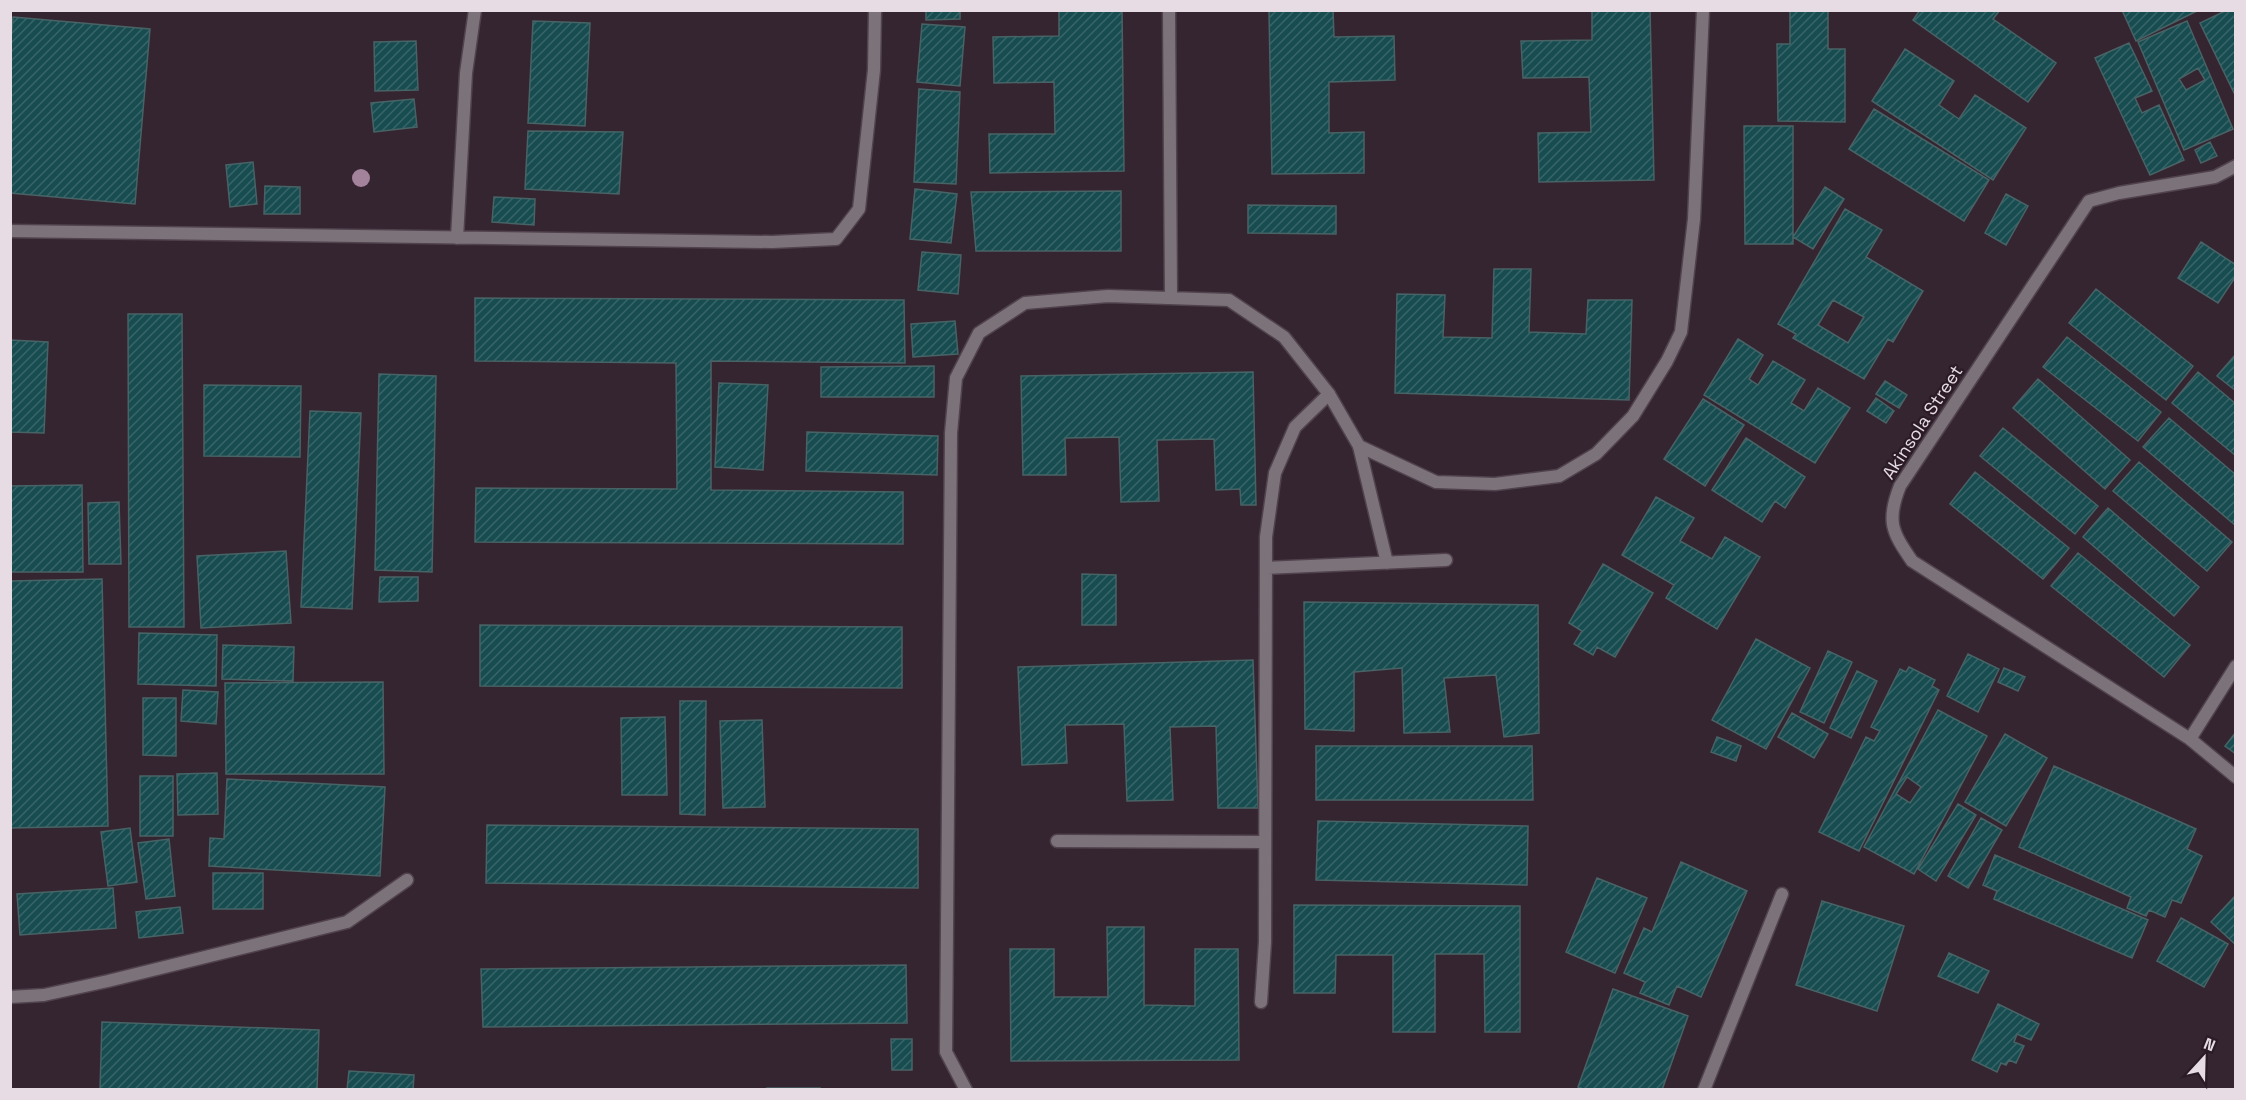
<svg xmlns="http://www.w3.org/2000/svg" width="2246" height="1100" font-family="'Space Grotesk',sans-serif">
<defs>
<pattern id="building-hatch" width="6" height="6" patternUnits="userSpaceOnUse" patternTransform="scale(1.5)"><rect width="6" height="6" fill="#174c50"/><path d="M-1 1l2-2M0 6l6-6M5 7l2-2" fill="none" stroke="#396569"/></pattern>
</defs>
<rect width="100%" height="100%" fill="#352531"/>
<path fill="url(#building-hatch)" stroke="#486365" stroke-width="1.5" fill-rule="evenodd" d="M926,10h34v9l-34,1z
M1059,10h63l2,161 -134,2 -1,-39h66l-1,-52 -60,1 -1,-46 66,-1z
M1269,10h64l1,27 60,-1 1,44 -66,2v51l35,-1v41l-92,1z
M1592,10h58l4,170 -115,2 -1,-49 53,-1 -2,-55 -66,1 -2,-37 71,-1z
M1790,10h38v39h17v73l-67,-1 -1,-77h13z
M1920,10h80l-7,9 63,44 -28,39 -115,-82z
M2122,10h77l-63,31z
M2227,10h9v87l-36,-74z
M13,17l137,12 -15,175 -125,-11v-144z
M533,21l57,2 -5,103 -57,-3z
M2187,21l46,108 -49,21 -46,-108zM2198,68l7,12 -19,10 -7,-11z
M922,24l43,3 -5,59 -43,-4z
M416,41l2,49 -43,1 -1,-49z
M2129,43l23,48 -17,7 7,15 17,-8 25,55 -34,15 -55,-117z
M1905,49l49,32 -15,24 20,14 16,-24 51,33 -33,52 -121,-79z
M919,89l41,3 -4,92 -42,-2z
M414,99l3,28 -43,5 -3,-29z
M1874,109l115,71 -25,41 -115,-72z
M1744,126h49v118h-48z
M528,131l95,1 -4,62 -94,-5z
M2210,142l7,14 -16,7 -6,-13z
M253,162l4,42 -27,3 -4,-42z
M265,186l35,1v27h-36z
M1825,187l19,12 -31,50 -20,-12z
M915,189l42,5 -6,49 -41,-4z
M1121,191v60h-145l-5,-59z
M2006,194l22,12 -22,39 -21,-12z
M494,197l41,2 -1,26 -42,-3z
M1248,205l88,1v28l-88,-1z
M1845,209l37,21 -16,27 57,34 -30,51 -5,-3 -24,40 -71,-41 3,-4 -18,-10zM1833,300l31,17 -16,26 -30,-18z
M2201,242l35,23v11l-18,27 -40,-25z
M922,252l39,3 -3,39 -40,-4z
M1494,269h37l-2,63 57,2 2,-34h44l-3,100 -234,-7 2,-99 48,1 -2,42 49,1z
M2096,289l97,77 -27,34 -97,-77z
M475,298l429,2 1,63 -194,-2v129l192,2v52l-428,-2 1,-54 201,1 -1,-126 -201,-2z
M128,314h54l2,313h-55z
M955,321l3,33 -45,3 -2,-33z
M2067,337l94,75 -23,29 -95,-74z
M1738,339l25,16 -14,24 9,6 15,-24 32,19 -14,23 13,8 14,-23 32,20 -35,55 -111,-68z
M10,340l38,2 -4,91 -34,-1z
M2236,354v37l-19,-15z
M934,366v31h-113v-30z
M1253,372l3,133h-15l-1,-16 -24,1 -2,-51 -57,1 2,61 -38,1 -2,-65 -54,1 1,37h-43l-2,-99z
M2198,372l38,32v52l-64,-53z
M379,374l57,2 -4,196 -57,-2z
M2038,379l92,81 -25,29 -92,-81z
M1885,381l22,14 -8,13 -23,-14z
M719,383l49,2 -5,85 -48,-3z
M204,385l97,1 -1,71 -96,-1z
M1876,398l18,13 -8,12 -19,-12z
M1703,399l41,26 -39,61 -41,-27z
M310,411l51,2 -9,196 -51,-2z
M2169,418l67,57v51l-93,-79z
M2003,428l95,78 -23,28 -95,-78z
M807,432l131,4 -1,39 -131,-4z
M1746,438l59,39 -20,31 -10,-7 -13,21 -50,-32z
M2139,462l93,80 -25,29 -94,-80z
M1975,472l94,76 -26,31 -93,-75z
M82,485l1,87h-73v-86z
M1656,497l38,21 -14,23 32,18 13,-22 35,20 -43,72 -51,-31 8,-13 -52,-30z
M119,502l2,62h-32l-1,-61z
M2108,508l91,79 -25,29 -91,-79z
M286,551l5,72 -90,5 -4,-72z
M2078,553l112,92 -26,32 -113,-91z
M1603,564l50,29 -38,64 -18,-10 -4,8 -19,-11 8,-13 -13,-8z
M1082,574l34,1v50h-34z
M380,577h38v24l-39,1z
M102,579l6,247 -98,2v-247z
M1304,602l234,3 1,128 -35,4 -8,-62 -52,3 6,54 -46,1 -2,-65 -48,4v59l-49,-2z
M480,625l422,2v61l-422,-2z
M139,633l78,2 -1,51 -78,-2z
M1756,639l54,29 -44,81 -54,-29z
M223,645l71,2 -1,34 -71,-2z
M1828,651l24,11 -28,61 -24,-11z
M1968,654l31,15 -21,43 -31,-16z
M1253,660l5,148h-40l-2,-82 -46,1 3,73 -46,1 -3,-77 -59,1 2,38 -45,2 -4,-98z
M1909,667l26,13 -3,6 7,4 -80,161 -40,-19 47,-95 8,4 6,-10 -9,-4 29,-58 6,3z
M2004,668l21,9 -7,14 -20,-9z
M1857,671l20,10 -26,57 -21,-10z
M383,682l1,92h-158l-1,-91z
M183,690l35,2 -2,32 -35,-3z
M143,698h33v58l-33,-1z
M680,701h26l-1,114 -25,-1z
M1938,710l49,26 -73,138 -50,-27zM1907,777l14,10 -11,16 -14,-9z
M1792,713l36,21 -14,24 -36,-21z
M665,717l2,78h-45l-1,-77z
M762,720l3,87 -42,1 -3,-87z
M2236,732v22l-11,-8z
M2005,734l42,24 -41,68 -41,-24z
M1717,737l24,9 -5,15 -25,-9z
M1316,746h216l1,54h-217z
M2054,766l142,63 -9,20 15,7 -21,47 -9,-3 -7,17 -16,-7 -3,6 -19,-8 4,-11 -112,-50z
M217,773l1,41 -40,1 -1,-41z
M140,776h33v60h-33z
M227,779l158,8 -5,89 -171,-10 1,-28 14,1z
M1958,804l18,11 -40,66 -18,-12z
M1981,818l21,12 -34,58 -20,-12z
M1318,821l210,5 -1,59 -211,-5z
M487,825l431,4v59l-432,-5z
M130,828l7,54 -29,4 -7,-54z
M169,839l6,57 -29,3 -8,-56z
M1995,855l153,65 -16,38 -138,-59 3,-8 -14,-6z
M1681,862l66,29 -46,106 -24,-11 -8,19 -29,-12 5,-11 -21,-9 20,-45 8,4z
M213,873h50v36h-50z
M1597,878l50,20 -32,75 -49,-21z
M113,888l3,40 -96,7 -3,-41z
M2236,895v50l-25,-23z
M1822,901l82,25 -27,85 -81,-26z
M1294,905l226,1v126h-35l-1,-78h-49v78h-42v-77h-57l-1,38h-41z
M180,907l3,26 -44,5 -3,-26z
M2181,918l47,26 -24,43 -47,-26z
M1107,927h37v78l51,1v-57h43l1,111 -228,1 -1,-112h44v48h54z
M1949,953l40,18 -11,22 -40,-17z
M906,965l1,58 -424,4 -2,-58z
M1613,989l75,27 -26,74h-77l-7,-3z
M1998,1004l41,20 -8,16 -14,-6 -3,8 10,4 -8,17 -7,-3 -3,5 -5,-2 -4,9 -25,-12z
M102,1022l217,8 -2,60h-217z
M891,1039h21v31h-20z
M349,1071l65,4 -1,15h-66z
M767,1088h53v2h-53z"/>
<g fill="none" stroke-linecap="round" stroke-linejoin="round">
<g stroke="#51424e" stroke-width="15">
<path id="service" d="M1359,446l28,117
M1266,568l180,-8
M2190,739l46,-73
M1057,841l207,1
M10,997l34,-2 64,-14 239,-59 60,-42
M1261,1002l4,-60 1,-405 9,-64 20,-46 34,-33"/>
</g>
<g stroke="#51424e" stroke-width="15">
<path id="minor" d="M1169,10l2,288
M2236,166l-21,11 -96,16 -30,8 -189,285c-14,35 -8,46 12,75l278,178 46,38
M10,231l762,11 64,-3 23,-30 15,-139 1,-60
M457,238l9,-165 9,-63
M966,1090l-20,-38 5,-619 5,-55 23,-45 46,-30 83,-7 121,4 55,37 45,57 30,52 77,36 59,2 64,-8 37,-22 37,-38 34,-55 14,-29 13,-113 9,-209
M1704,1090l78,-196"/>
</g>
<use href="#service" stroke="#7c737a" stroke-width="12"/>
<use href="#minor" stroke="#7c737a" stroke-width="12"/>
</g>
<circle fill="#a3829b" cx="361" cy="178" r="9"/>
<g text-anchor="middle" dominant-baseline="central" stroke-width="4.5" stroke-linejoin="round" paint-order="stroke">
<g font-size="18" fill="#e7dce4" stroke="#2b1b27">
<text transform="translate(1922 422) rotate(-57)">Akinsola Street</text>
</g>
</g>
<rect width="2246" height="1100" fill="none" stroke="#e7dce4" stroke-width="24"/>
<g transform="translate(2204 1058) rotate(22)" stroke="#2b1b27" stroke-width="4.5" paint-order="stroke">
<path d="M0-4.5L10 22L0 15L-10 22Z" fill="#e7dce4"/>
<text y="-9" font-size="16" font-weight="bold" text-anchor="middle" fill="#e7dce4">N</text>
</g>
</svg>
